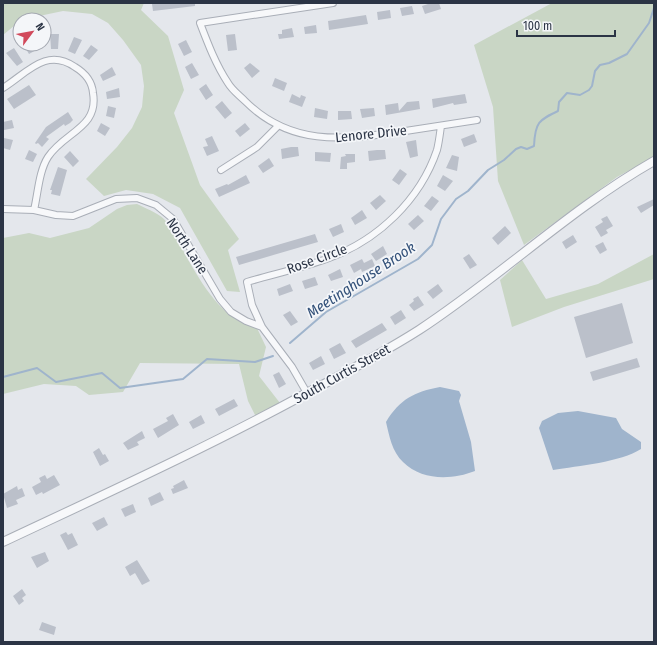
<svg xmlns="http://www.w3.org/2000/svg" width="657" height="645" font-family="'Fira Sans Condensed',sans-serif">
<rect width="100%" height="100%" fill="#e4e7ec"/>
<path fill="#c9d6c5" d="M3,3h141l-3,7 27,26 16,54 -10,23 26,72 39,54 -11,11 12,42 -13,-1 -47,-83 -27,-14 -27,-4 -22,6 -18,-17 31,-32 15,-19 10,-21 2,-21 -3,-21 -18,-25 -15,-17 -16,-9 -29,-3 -43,9v3l-6,3 -11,9z
M552,3h102v154l-37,20 -93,68 -26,-64 -5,-74 -19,-62z
M137,204c8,4 21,9 27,15 10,11 16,24 22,37 16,28 37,65 71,72l9,19 -7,29 21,27 -24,14 -8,-16 -9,-37 -99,-1 -17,29 -34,3 -13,-9 -32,-2 -41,10v-156l26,-5 21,5 39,-10 28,-19 10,-4z
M654,254v25l-90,28 -52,20 -12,-47 22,-20 24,39 52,-15z"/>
<path fill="#9fb4cc" d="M440,387l19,4 2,4 -2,6 12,41 4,29c-23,9 -53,10 -72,-9 -11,-10 -14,-27 -17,-40 14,-23 28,-30 54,-35z
M578,411l38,7 6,11 19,13v7c-20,13 -63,17 -88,21l-14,-42 3,-7 16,-8z"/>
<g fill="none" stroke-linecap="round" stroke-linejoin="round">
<path stroke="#9fb4cc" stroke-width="2" d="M290,343l36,-31 92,-53 14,-14 9,-26 15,-20 12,-8 20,-21 16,-10 12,-11 5,-2 6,2 7,-3c1,-24 5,-26 24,-35l1,-9 8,-9 13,2 9,-5 3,-4 3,-15 5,-6 9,-2 18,-9 22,-31 5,-15
M3,377l34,-9 19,14 46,-9 18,15 63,-9 24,-20 48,3 18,-6"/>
</g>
<path fill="#bbc0ca" d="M159,3h36v3l-42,5 -1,-7z
M431,3h8l2,6 -16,5 -3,-8z
M412,6l2,8 -12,2 -2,-8z
M390,10l1,8 -13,2 -1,-8z
M366,15l2,9 -39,6 -1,-9z
M316,25l1,8 -12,1 -1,-7z
M292,28l2,9 -15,2 -1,-5h4v-4z
M50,34h9l-1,15h-7z
M235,34l2,16 -9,1 -2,-16z
M74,37l8,3 -7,14 -7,-3z
M186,40l6,12 -8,4 -6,-12z
M23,44h12l3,5 -9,5z
M91,45l7,5 -9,10 -6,-4z
M14,48l9,14 -6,4 -11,-13z
M192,63l7,12 -8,4 -6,-12z
M250,63l10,8 -8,7 -8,-10z
M112,67l4,8 -13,6 -3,-6z
M275,78l12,5 -3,8 -12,-5z
M206,84l7,11 -7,5 -7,-11z
M29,85l7,10 -22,14 -7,-10z
M119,88l1,9 -13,2 -1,-7z
M292,94l8,4 1,-3 5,2 -4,10 -13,-5z
M465,94l2,9 -13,2 -1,-2 -20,5 -1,-9z
M222,101l10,12 -7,6 -10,-12z
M419,101l1,8 -34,6 -1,-10 13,-2 1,8 8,-9z
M108,106l8,2 -2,10 -8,-2z
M315,108l13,3 -1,8 -13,-2z
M374,108l1,8 -13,2 -2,-9z
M338,111h13l1,8 -14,1z
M68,112l5,8 -3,3 -5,3 -1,-2 -18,13 3,2 -7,8 -4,-4 -2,1 -1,-1 11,-16z
M12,120l2,8 -10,2 -1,-8z
M101,123l9,5 -5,8 -8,-5z
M245,123l5,6 -10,8 -5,-6z
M474,134l3,8 -13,5 -3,-8z
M212,136l7,15 -12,5 -4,-9 5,-1 -3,-7z
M4,138l9,2 -3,10 -7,-2z
M416,140l2,16 -8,2 -4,-16z
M291,147h7l1,9 -17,3 -1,-10z
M29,150l8,4 -4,8 -8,-3z
M377,150h8l1,9 -17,2 -1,-10z
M70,151l9,10 -6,6 -9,-10z
M315,152l16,1 -1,9 -15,-1z
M345,154h10v8l-8,1v6h-7l1,-12 5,-1z
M452,155l7,2 -2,14 -11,-3z
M269,158l5,8 -11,7 -5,-7z
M58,167l9,3 -7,26 -9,-2 1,-4h-2z
M400,169l7,5 -8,11 -7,-5z
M246,175l4,8 -31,14 -4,-8 12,-5 1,1z
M443,175l10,6 -8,10 -8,-5z
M380,195l6,6 -10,9 -6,-7z
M432,196l7,5 -8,10 -7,-5z
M654,199v6l-13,8 -4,-6z
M362,210l5,8 -12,7 -4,-7z
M418,215l6,6 -10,9 -6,-6z
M607,216l6,10 -7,4 2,3 -7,4 -6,-10 8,-5 -2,-3z
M341,224l3,8 -11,5 -4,-8z
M505,226l6,7 -13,12 -6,-7z
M315,234l3,8 -79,23 -3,-8z
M573,235l4,7 -11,7 -4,-7z
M603,242l4,8 -7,4 -5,-8z
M383,246l4,8 -11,7 -5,-7z
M469,254l8,11 -7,4 -7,-11z
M362,259l2,4 8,-4 3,7 -13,6 -1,-3 -7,4 -4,-8z
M340,269l3,8 -12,4 -3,-6z
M315,277l3,8 -13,4 -3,-8z
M290,284l3,7 -14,5 -2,-7z
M438,284l5,7 -10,8 -6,-7z
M418,296l6,9 -10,6 -5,-6 5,-4 -1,-2z
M622,303l11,40 -47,15 -12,-41z
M401,310l5,8 -11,7 -5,-8z
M290,311l8,11 -7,4 -8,-11z
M382,323l5,7 -31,18 -5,-7z
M340,343l6,10 -12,6 -5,-10z
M321,356l4,8 -12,6 -4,-7z
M637,358l3,9 -47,14 -3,-9z
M279,372l7,12 -7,4 -6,-13z
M234,399l4,7 -19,10 -4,-7z
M173,414l6,11 -21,13 -5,-9 15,-8 -2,-3z
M201,415l4,8 -12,6 -4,-7z
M142,431l3,7 -8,4 2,3 -11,5 -5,-7z
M99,448l4,7 2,-1 4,7 -9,5 -7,-14z
M45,475l2,4 7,-4 6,10 -17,9 -1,-2 -6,3 -4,-8 9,-5 -2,-4z
M184,480l4,8 -15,6 -2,-5 3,-1 -1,-2z
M17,486l1,4 4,-2 3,8 -9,4 2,4 -11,4 -4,-14z
M160,492l4,8 -13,6 -3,-8z
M133,504l3,8 -11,5 -4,-8z
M104,517l4,8 -11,6 -5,-8z
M66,532l2,3 4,-2 6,12 -10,5 -8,-15z
M45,552l4,9 -12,7 -6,-11z
M137,560l13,21 -8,4 -7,-12 -5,3 -5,-9z
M22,589l4,6 -4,3 2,3 -5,4 -6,-9z
M42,622l14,5 -2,8 -15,-5z"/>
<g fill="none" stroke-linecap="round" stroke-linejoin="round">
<g stroke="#a9aeb7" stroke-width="8">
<path id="minor" d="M333,3l-133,20c8,21 16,42 28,60 4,7 11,12 17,18 45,45 96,39 154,31 26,-4 52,-8 78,-12
M3,88c24,-15 43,-41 72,-21 10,6 17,14 18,26 6,35 -29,39 -45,64 -9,14 -10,36 -14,53
M221,170l36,-23 21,-21
M3,209l31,1 22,5 17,1 43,-17 21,-1 19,7 17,14 47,80 11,13 15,9 16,6
M307,393l-15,-26 -30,-40 -10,-22 -5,-23c27,-8 55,-14 82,-24 49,-18 91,-58 108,-108 2,-8 3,-17 4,-24"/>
</g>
<g stroke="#a9aeb7" stroke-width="10">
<path id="tertiary" d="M3,542c102,-48 205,-95 304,-149 38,-20 76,-40 112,-63 81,-53 151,-121 235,-169"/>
</g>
<use href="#minor" stroke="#f7f8fa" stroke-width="6"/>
<use href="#tertiary" stroke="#f7f8fa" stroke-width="8"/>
</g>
<g text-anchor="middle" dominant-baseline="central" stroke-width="3.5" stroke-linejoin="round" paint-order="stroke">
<g font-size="14" fill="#2b3445" stroke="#f4f6f9">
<text transform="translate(371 134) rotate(-6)">Lenore Drive</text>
<text transform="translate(187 246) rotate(57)">North Lane</text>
<text transform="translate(317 259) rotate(-20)">Rose Circle</text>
<text transform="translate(342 374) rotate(-29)">South Curtis Street</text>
</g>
<g font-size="15" font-style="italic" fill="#34527a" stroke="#f4f6f9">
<text transform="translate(361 280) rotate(-33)">Meetinghouse Brook</text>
</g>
</g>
<rect width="657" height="645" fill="none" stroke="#2b3445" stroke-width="8"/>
<g transform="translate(32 32) rotate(58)"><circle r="19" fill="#f4f6f9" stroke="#a4a8b1"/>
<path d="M0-3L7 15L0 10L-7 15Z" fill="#d1495b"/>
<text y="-6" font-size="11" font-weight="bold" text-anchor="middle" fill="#2b3445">N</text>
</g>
<path d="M517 30v6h98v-6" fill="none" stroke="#2b3445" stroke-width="2"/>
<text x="523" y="30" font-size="12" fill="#2b3445" stroke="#f4f6f9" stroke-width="3" paint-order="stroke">100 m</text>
</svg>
